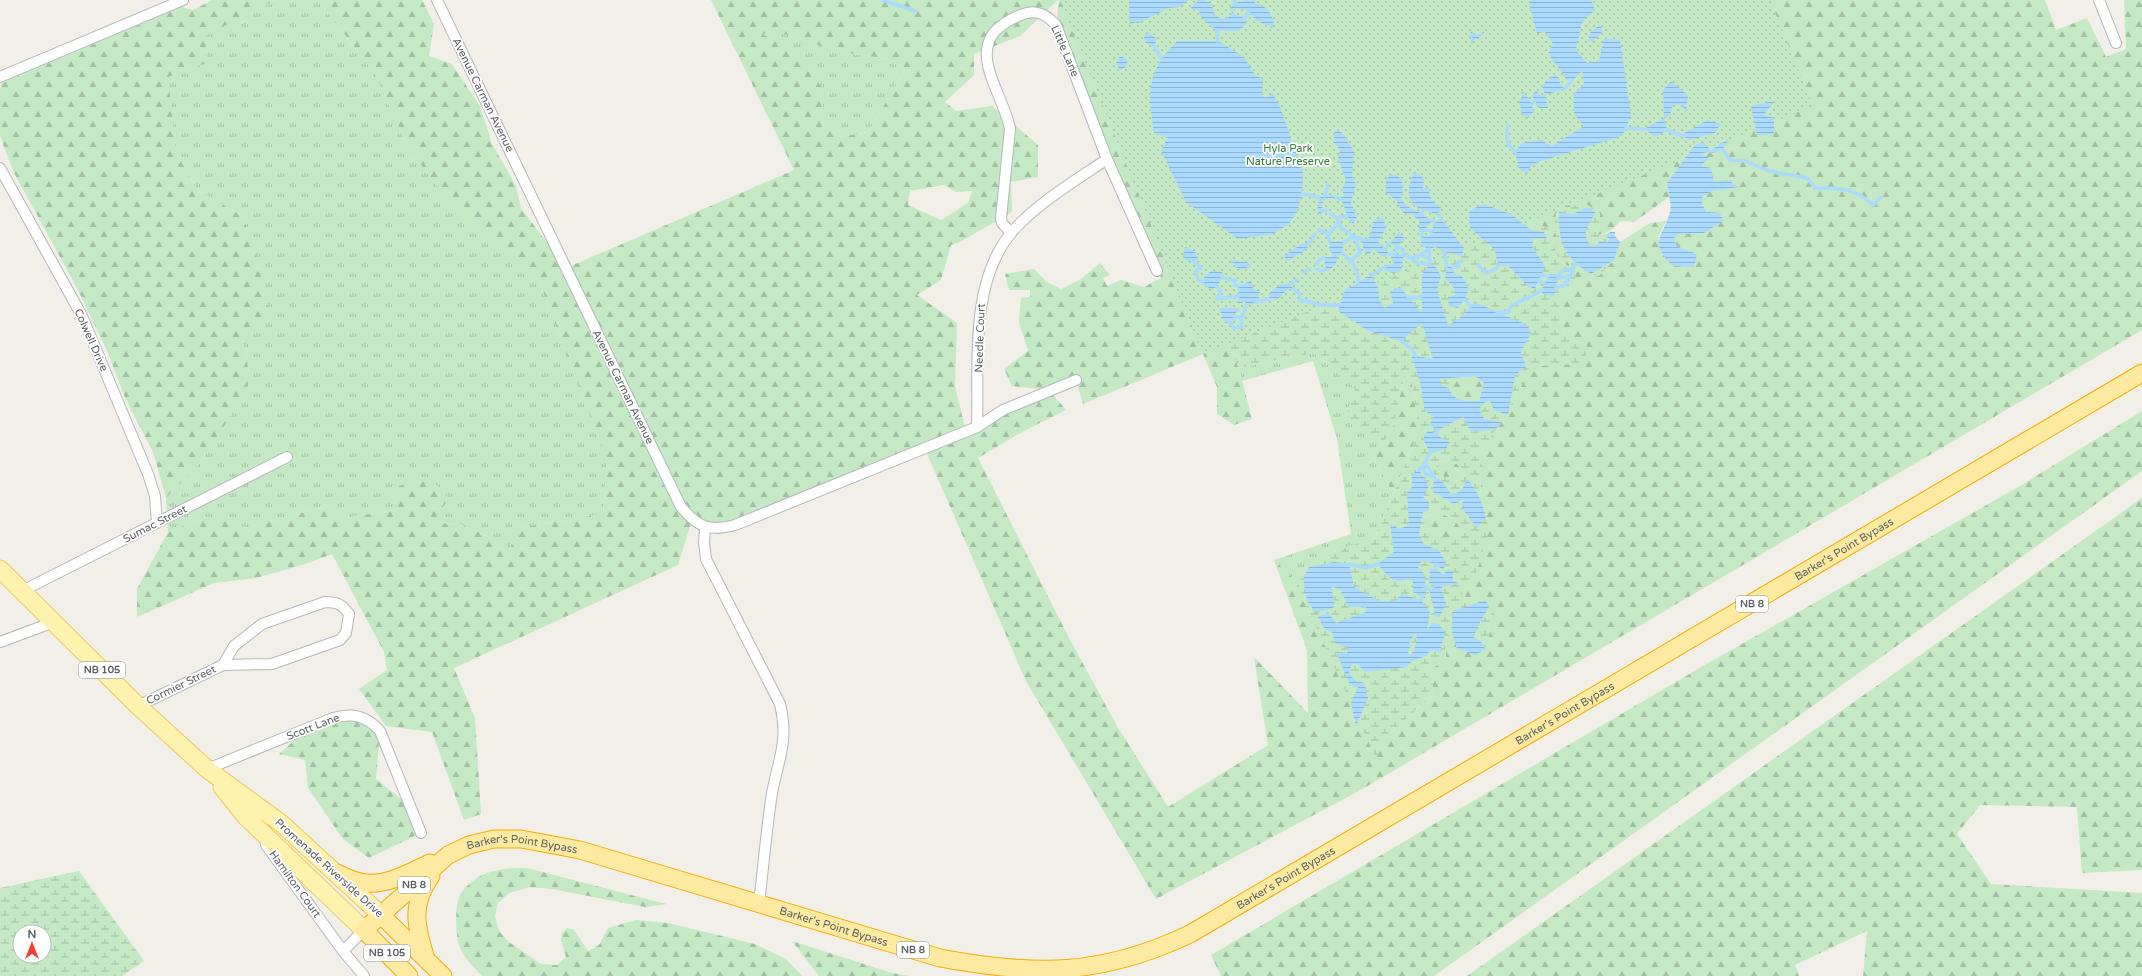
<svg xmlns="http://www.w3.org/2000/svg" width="2142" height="976" font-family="'Varela Round',sans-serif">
<defs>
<pattern id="grass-tufts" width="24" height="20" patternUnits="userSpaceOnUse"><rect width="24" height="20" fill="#c5e8c5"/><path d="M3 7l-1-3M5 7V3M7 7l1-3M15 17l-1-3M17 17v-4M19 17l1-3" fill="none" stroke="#a3c0a4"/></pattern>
<pattern id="forest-firs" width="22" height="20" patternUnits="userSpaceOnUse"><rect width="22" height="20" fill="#c5e8c5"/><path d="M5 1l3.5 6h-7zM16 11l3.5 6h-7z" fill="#a3c0a4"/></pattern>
<pattern id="wetland-marsh" width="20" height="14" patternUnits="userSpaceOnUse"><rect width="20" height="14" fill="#c5e8c5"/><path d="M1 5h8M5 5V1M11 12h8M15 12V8" fill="none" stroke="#a3c0a4"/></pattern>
<pattern id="park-dots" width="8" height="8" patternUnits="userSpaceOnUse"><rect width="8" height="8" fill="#c5e8c5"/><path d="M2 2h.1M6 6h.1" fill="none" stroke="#a3c0a4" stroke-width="1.8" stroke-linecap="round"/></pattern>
<pattern id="water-rules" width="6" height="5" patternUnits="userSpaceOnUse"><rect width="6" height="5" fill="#aadaff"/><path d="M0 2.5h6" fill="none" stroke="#8eb4d2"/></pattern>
</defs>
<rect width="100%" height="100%" fill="#f1efe8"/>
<path fill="url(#grass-tufts)" d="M275,0h43l58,75 30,68 132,135 69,183 -4,53 -79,13 -13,20 -51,-23 -28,-1 -37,-13 -50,8 -16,-12 -85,22 -16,-10h-22l-38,14 -2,-34 34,-35 50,-84 -7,-41 -1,-122 -45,-26 -21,-38 -9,-76 40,-13 -3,-27z
M776,31l63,21 51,7 15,11 -37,62 -29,5 -17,-16 -1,-34 -60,-53z
M1314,353l41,35 -10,32 38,22 -11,13 21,38 -18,44 -53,19 -28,23 -20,-19 77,-26 -14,-95 -24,-78 -71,20 -3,-13z"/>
<path fill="url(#forest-firs)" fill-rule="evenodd" d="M212,0h63l-70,36 2,27 -39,14 8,75 21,38 45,26 12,28 15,69 -26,25 7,41 -17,33 -33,51 -34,35 -13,-46 -28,-54 -17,-45 -31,-65 -63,-115 -14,-37v-46l2,-7 180,-76 11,3z
M318,0h104l12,24 -5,32 23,8 28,42 12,38 24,42 5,22 45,60 228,-98 -83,-170h347l-38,36 -46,18v21l-29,27 11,9 36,-5 46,39v32l-27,5 1,30 -52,30 -9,3 -10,35 -24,15 40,28 -2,63 11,46 83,-42 -37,-4 -8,-17 24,-18 -9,-29 2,-24 9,-1v-7h-21l-4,-16 29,-5 13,13 14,7 20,-10 19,-16 10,12 -7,3 4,8 14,-6 23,7 17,-9 -105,-253 3,-25h59l92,302 29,66 13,51 -18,6 -17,-11v-27l-14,-33 -120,50 -7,-24 -26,11 16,19 -46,23 -42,25 91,180 48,88 51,81 100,-62 -14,-88 54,56 -1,-63 -33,-90 20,19 82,178 5,-16 53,-47 -3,-24 15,-13 -1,-16 26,-36 -13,-17 31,-60 -8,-27 -1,-47 16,-25 12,-14 22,-49h19l38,-20 -21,-10 -7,-13v-27l15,-9 2,-15 2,-5 13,7 23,-14 6,-18 30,-19 16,-2 -8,16 4,18 35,-1 -21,-8 -2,-8 5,-4 25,-1 3,-21 -5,-7v-8l10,-6 2,-9 -13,-16v-12l5,-2 9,2 14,-15 -18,11 -8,-8 -36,41 2,14 -35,25 -13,-1 -11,10 -11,4 -4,-5 -40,2 4,9 2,15 10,8 -2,3 -10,-7 -11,-33 -12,-1 -12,-6 77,-220h444l11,30 31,-12 19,39 20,-8 -2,-49h18v330l-783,461 -203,108 -130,-218 -101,-232 -205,80 -28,-9 -14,45 -224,103 21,50 6,96 -17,6 -32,-88 -46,-6 -27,-37 28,-19 -3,-18 -52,-98 -27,10 -49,14 -42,5 -77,34v-28l31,-57 38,-14h22l16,10 85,-22 16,12 50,-8 4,-24 29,-9 21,21 -17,25 28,1 51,23 13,-20 79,-13 4,-53 -69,-183 -26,-25 -59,-44 -47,-66 -30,-68zM776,31l63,21 51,7 15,11 -37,62 -29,5 -17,-16 -1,-34 -11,-22 -23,-19 -25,-12zM944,185l12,7 16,-1 -4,12 -27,17 -33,-15 2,-14z
M1406,369l6,14 7,48 -26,62 -21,-38 20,-24z
M1475,376l9,7 -5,18c-18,0 -35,0 -26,-23z
M2142,411v60l-708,505h-213l-10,-21 492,-289 317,-180z
M1441,461l16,3 5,5 1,8 -6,4 -13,-4 -8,-10z
M2142,498v372l-60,3 -5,-66 -97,-2 -23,29 34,50 151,9v83h-279l4,-45 -72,34 4,11h-332z
M1437,512l17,7 8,11 -8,8 -14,-1 -15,-9 -1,-10z
M347,715l33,16 -4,48 35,28 10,26 -52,25 -26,-19 -35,-51 -3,-28 -26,-6 28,-25z
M527,868l139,36 -21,3 -93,-18 -22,-2 -21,6 -11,10 -3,13 4,15 10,11 32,22 16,1 9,-8 -5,-17 1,-7 5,-5 7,2 14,21 11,-6 9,-17 28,-8 32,3 87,21 31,15 16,17h-320c-7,-8 -16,-16 -21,-26 -6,-12 -7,-45 0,-57 6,-8 15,-16 24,-19 13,-6 28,-6 42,-6z
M792,941l100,32 17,3h-90z"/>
<path fill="url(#wetland-marsh)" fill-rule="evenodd" d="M1118,0h222l184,220 12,6 12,1 11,33 9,7 2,-3 -9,-8c-2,-15 -8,-27 -5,-43 19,-8 27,-15 44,0v11l-5,6 4,5 16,-3v4l5,6 -6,18 -15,16 -8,-2 -13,-7 -2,5 -2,15 -15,9v27l7,13 21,10 -2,17 -36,3h-19l-22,49 -12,14 -16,25 1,47 8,27 -15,54 -15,6 12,17 14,-5 10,16 -10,33 -9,6 -19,-6 -5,-17 -7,9 1,16 -15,13 3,24 -53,47 -5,17 -82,-179 28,-23 53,-19 44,-106 -7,-48 -6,-14 -14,62 -9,11 -38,-22 10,-32 -41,-35 -75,15 -29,-66zM1475,376l9,7 -5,18c-18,0 -35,0 -26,-23zM1441,461l16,3 5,5 1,8 -6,4 -13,-4 -8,-10zM1436,512l18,7 8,11 -8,8 -14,-1 -15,-9 -1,-10z
M79,871l65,90 -22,15h-122v-88zM20,932h24v24h-24z"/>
<path fill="url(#park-dots)" d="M1060,0h180l1,3 7,-3h522l43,106 -610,248z"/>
<path fill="url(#water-rules)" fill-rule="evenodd" d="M1129,0h60l-10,7 -10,1 -31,15 -4,-1 -4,3z
M1197,0h8l7,4 2,10 7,5 8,-2 3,-5 -2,-4c6,-8 16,-8 26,-8l-1,3 13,6 6,12 -2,7 -16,-8 -9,-9 -10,-3 -5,4 12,6 2,6 -7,7h-22l-15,-13 -3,-7 -7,-2 -1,-2 6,-5z
M1531,0h60l4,10 -13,12 -6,28 11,13 12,-2 5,-23 16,2 11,76 -9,20 -90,28 -5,9 -8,-5 -4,-16 7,-9 19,-3 11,6 32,-20 -10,-12v-20l10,-10 -2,-13 -12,12 -22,-29 5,-10 -8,-12 -8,1 -8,-29z
M1600,25l3,6 -11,11 -4,-1 3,-10z
M1472,31l2,4 6,-1 5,-3 -4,6 -4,1 -5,5 -2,-2 3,-3 -5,-2z
M1147,32l10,7 -3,7 -8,-3 -2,-5z
M1177,41h41l26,16 11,18 8,4 -1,17 4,2 7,-4 7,13 23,65 -1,22 -5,18 -8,12 -16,10 -35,5 -52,-37 -25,-51 7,-13 -14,-5c-6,-43 -8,-60 23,-92z
M1120,56l8,4 -2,7 -6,3 -4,-6z
M1555,74l9,15 -19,6 3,13h-9l-7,-12 4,-6 4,5h5l-3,-10z
M1671,81l17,14 -2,18 -4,-8 -9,-1 -3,11 -6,3 3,12 -12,7 -11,-8 20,-11 -1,-28z
M1522,91l8,9 4,11 -6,7 -6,-4 -3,-13 3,-2z
M1774,101l-10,14 10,3v16l-17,1 -6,-29z
M1707,120l14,4 -6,9 -25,7 -9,-5z
M1339,130c7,6 9,14 15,21l-2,25 4,8 -5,19 6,14 -4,7c-9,-9 -6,-16 -13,-25l4,-4 -2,-5 4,-10 -8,-22 2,-8 -6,-8 1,-11z
M1730,138c-7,11 -10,17 -24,14l-4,2 7,4 -8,8 10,2 3,14 15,-2 9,7 -26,4 -10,6v8l5,7 13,1 3,8 -19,12 -25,1 -5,4 2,8 21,8 -3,13 -21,-1c-26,-25 -10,-28 -3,-54 2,-8 -2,-20 -3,-29l28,-38 8,-3 8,8z
M1414,172l5,2 5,5 -1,10 5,-2 3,13 10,8 -3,6c-27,-5 -36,-14 -24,-42z
M1390,174h5l7,6 1,10 -2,9c7,12 21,11 30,22l-6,9 -6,2v-11l-7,-7 -9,-1 -7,-13 -10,-7v-12z
M1333,195l3,2 -13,3 -2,17 -3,-6 1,-14z
M1483,204l28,10 20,16 13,2 3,7 -14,-1 -1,8 13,20 -10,23 -7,-3 -20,-20h-10l-3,-16 -25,-22 -1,-17z
M1585,208h4l6,4c-5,15 -14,16 -6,33l7,1 4,-5 7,2 2,-4 -3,-3 4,-4h5v4l5,6 -6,18 -23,14c-27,-16 -33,-31 -32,-62l14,2z
M1380,218l4,1 1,7 5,-5 -12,21 11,12 -5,3 -12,-9 -2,6h-3l-4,-6v-8l7,-3 3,-16z
M1441,220c10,7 14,19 23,28l-2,8 -18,-4 -8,-5 -7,2 -9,-4 2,-9h8l5,-15z
M1399,232l6,7 -8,7 -7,-3z
M1330,241l14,1 -2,11 -5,3v6l-8,9 -4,-2 -1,-12h9l-4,-11z
M1310,242l-4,8 -18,11 -4,-5 17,-12z
M1185,247l10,4 3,8 -10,3 -5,-5z
M1396,254l8,1 -3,16 -8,2 -8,-3 -1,-5 10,-1 -3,-7z
M1230,260l17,2 5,4 -13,4z
M1430,264l6,3 5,9 -4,14 11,35 13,-8 14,-15 52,23 4,8 -10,19 5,15 -11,8 -7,40 -14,-5 -4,-9 -5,1 -6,7 5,10 18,3 -6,7 -25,3 -8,-15 -25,13 -9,-5 5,-8 -9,-6 -5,-29 -9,-27 22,4 -11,-36 -21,18 -32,-10 -31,-20 7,-21 26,-15 7,12 1,12 6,9 8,-5 -3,-12 10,-4 22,26v-39zM1475,376l9,7 -5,18c-13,0 -26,1 -30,-13l-7,-2 -2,-7z
M1447,266l6,1 1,8h7c11,15 8,20 -3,33l-9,-2 -1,-9 7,-2 -1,-7 -9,-10z
M1212,271l10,1v5l-5,10 -6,2 -9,-5 3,-9z
M1550,273l9,3 -5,20 -10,-1 -3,-4z
M1251,281l2,7 7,4 -4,10 -10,4v-5l-7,3 -1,-18z
M1281,284h9l3,5 -6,1 -10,10 -8,-1 1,-7z
M1219,308h17l4,2 -6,4 2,6 -11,3z
M1428,430c8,3 13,9 22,12l-4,7 -16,4 -7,-14z
M1419,470l10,16 -6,11 6,5v8l-6,2 -4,22 5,11 15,5 7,12 -3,8 -8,-6 -13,-4 -4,7 7,8v24l-12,-7v-11c-7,-3 -8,0 -15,0 -9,-1 -15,-11 -20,-17l16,-12 -4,-28 9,5 10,-4 -2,-33 5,-2v-16z
M1434,477l6,2 11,15c10,-1 13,-5 15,-15 11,8 16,25 20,38l-9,11 -15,-20 1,-9 -9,5 -21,-12z
M1334,562l15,2 5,23 25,14h16l7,-7 19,6 9,12 -3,18 5,-7 7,1 6,9 -5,19 -9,-2 -5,6 -14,5 -6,6 -41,5 -8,-8h-5l-3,9 5,7 10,3 4,15 -12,28 -5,-23 7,-16 -8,-2 -14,-33 11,1 1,-5 -13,-5 -3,-11 -7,-2 -7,-13 10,-5 8,11 30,-11v-5h-18l-7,-17 -10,-4 4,21 -19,6 -9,-12 -4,-22 6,-12zM1416,633c2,8 -1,16 -6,23l-3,-6 5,-4 -3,-4z
M1430,568l14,6 4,-5 5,3v9l8,3 -14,1 -6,3 5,16 -6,12 -4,1 -7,-28 7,-2 -7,-4z
M1485,600l4,6c-5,12 -13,19 -15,32l6,2 5,9 -9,6 -19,-6 -5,-17v-20z"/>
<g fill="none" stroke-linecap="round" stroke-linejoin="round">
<path stroke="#aadaff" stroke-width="3.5" d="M883,0l32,11
M1234,0l1,3
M1244,18l5,-5
M1217,31l1,10
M1154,46l7,12
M1564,89l6,-6
M1532,104l3,-3
M1508,125c-2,11 -2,19 7,27
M1626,128l18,1
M1667,130l14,5
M1723,150l7,10 16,1 23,10 38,7 8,10c23,0 41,0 58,17l8,-8
M1302,194l17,3
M1325,196l3,-11
M1336,197l4,2
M1322,211l6,-1
M1421,213l1,-2
M1331,214l6,4 9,-2
M1438,214l3,6
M1431,221h4
M1339,223l2,5 14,9 5,16 -8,7
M1319,230l8,3 3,8
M1425,230l7,1
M1327,235l12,-12 -2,-5
M1422,236v-5
M1310,242l5,-8
M1344,242l11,-5 8,3
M1385,249l5,-6
M1444,252l3,14
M1342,253c10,8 17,16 16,29
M1389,254l5,1
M1396,254l1,-8 6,4 1,5 8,3 8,-3 9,3
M1412,258l5,5 13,1 -1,-15 -9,6
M1193,260l8,8 -6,4 3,7 5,3
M1316,264l8,-7
M1478,265l8,8 10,-4 2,-3
M1453,267h6l-2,-4 5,-2
M1317,269l5,2 3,-2
M1303,272l6,-3
M1371,275l14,-8
M1541,275l7,1
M1557,276l7,-6 9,-2
M1222,277l7,3h7l-2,5 4,1
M1559,278l12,-3 4,-12
M1538,281l6,2
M1290,284l7,-4
M1217,287l4,4 -4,8 22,-3
M1556,288l9,-3 6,-10
M1293,289l7,5v7h6l13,4h21
M1408,297l8,1 6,-2
M1465,300l6,6
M1256,302l13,-3
M1497,312h11l3,-6 30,-15
M1235,318l8,-2
M1230,322l4,6 8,-1 -1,-7 5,-14
M1401,341l11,8 4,7
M1436,433l2,-3
M1425,463l9,14
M1422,467l4,7 8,3
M1419,470l6,-7 5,-10
M1349,564l17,4 12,-4
M1435,564l1,6
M1425,587l4,2
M1421,600l1,-3"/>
<g stroke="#b5b8bc" stroke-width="12">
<path id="minor" d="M437,0l244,507c17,20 28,25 54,18l242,-98 26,-17 73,-30
M2099,0l17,43
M0,77l183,-77
M0,168l82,148 66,158 7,22 2,27
M1011,233l-9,-10 -1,-5 9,-89c-4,-24 -26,-56 -23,-79 2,-16 10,-22 23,-30 19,-10 31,-12 46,5l51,134 50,112
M977,427c2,-62 -8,-143 34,-194 26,-30 64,-52 96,-74
M705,527l-1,15 2,17 74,145c10,40 -4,59 -9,96 -5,35 -8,69 -12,104
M22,591l265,-134
M0,642l54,-20
M138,706l85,-41 49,-1 68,-24 6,-7 3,-19c-7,-10 -12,-12 -24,-12l-63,22 -28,22 -11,19
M207,769l126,-51c19,-5 33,-3 47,13l41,102
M266,845l77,106 21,25
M343,951l21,-21"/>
</g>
<g stroke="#f2c960" stroke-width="19">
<path id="primary" d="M0,569l138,137 69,63 75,55 98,90
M222,787l24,30 118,113"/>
</g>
<g stroke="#f9ab00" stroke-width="19">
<g id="trunk">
<path d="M337,873c8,4 19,9 29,10 23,2 44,-11 64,-20"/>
<path d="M380,914l63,62"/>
<path d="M426,959c-10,-32 -16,-54 5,-83"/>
<path id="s1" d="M409,976l-45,-46 84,-75 21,-10 25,-6h27l59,11 360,108c96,18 161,18 250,-24l952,-561"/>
</g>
</g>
<use href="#minor" stroke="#fff" stroke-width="10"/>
<use href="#primary" stroke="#fff2af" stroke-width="17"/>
<use href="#trunk" stroke="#feeaa1" stroke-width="17"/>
</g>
<g text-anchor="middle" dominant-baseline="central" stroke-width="3.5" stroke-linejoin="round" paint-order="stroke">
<g fill="#fff" stroke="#8f9295" stroke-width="1">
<rect x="1736" y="596" width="32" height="16" rx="3"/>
<rect x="79" y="662" width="46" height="16" rx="3"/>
<rect x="398" y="877" width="32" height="16" rx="3"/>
<rect x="897" y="942" width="32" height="16" rx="3"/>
<rect x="364" y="945" width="46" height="16" rx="3"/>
</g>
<g font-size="10" font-weight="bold" fill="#5f6368">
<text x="1752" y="604">NB 8</text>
<text x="102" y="670">NB 105</text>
<text x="414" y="885">NB 8</text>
<text x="913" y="950">NB 8</text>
<text x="387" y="953">NB 105</text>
</g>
<g font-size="11" fill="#5f6368" stroke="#fff">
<text transform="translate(1065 51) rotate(67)">Little Lane</text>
<text transform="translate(483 95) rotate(64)">Avenue Carman Avenue</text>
<text transform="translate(980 338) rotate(-88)">Needle Court</text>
<text transform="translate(91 340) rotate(66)">Colwell Drive</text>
<text transform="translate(623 387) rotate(64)">Avenue Carman Avenue</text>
<text transform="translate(155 524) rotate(-27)">Sumac Street</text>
<text stroke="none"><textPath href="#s1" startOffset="1704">Barker's Point Bypass</textPath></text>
<text transform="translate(181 685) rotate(-26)">Cormier Street</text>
<text stroke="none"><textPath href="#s1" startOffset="1380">Barker's Point Bypass</textPath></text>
<text transform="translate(313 727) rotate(-21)">Scott Lane</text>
<text stroke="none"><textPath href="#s1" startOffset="254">Barker's Point Bypass</textPath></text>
<text transform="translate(329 868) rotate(42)">Promenade Riverside Drive</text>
<text stroke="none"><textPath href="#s1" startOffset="1056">Barker's Point Bypass</textPath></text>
<text transform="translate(295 884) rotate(54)">Hamilton Court</text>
<text stroke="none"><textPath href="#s1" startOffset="578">Barker's Point Bypass</textPath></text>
</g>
<g font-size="11" fill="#348238" stroke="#fff">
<text x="1288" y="148">Hyla Park<tspan x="1288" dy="13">Nature Preserve</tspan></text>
</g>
</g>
<g transform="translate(32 944)"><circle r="19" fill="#ffffff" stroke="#bfc1c3"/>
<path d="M0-3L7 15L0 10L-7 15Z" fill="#ea4335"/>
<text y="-6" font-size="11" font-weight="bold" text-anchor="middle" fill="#5f6368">N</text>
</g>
</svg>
